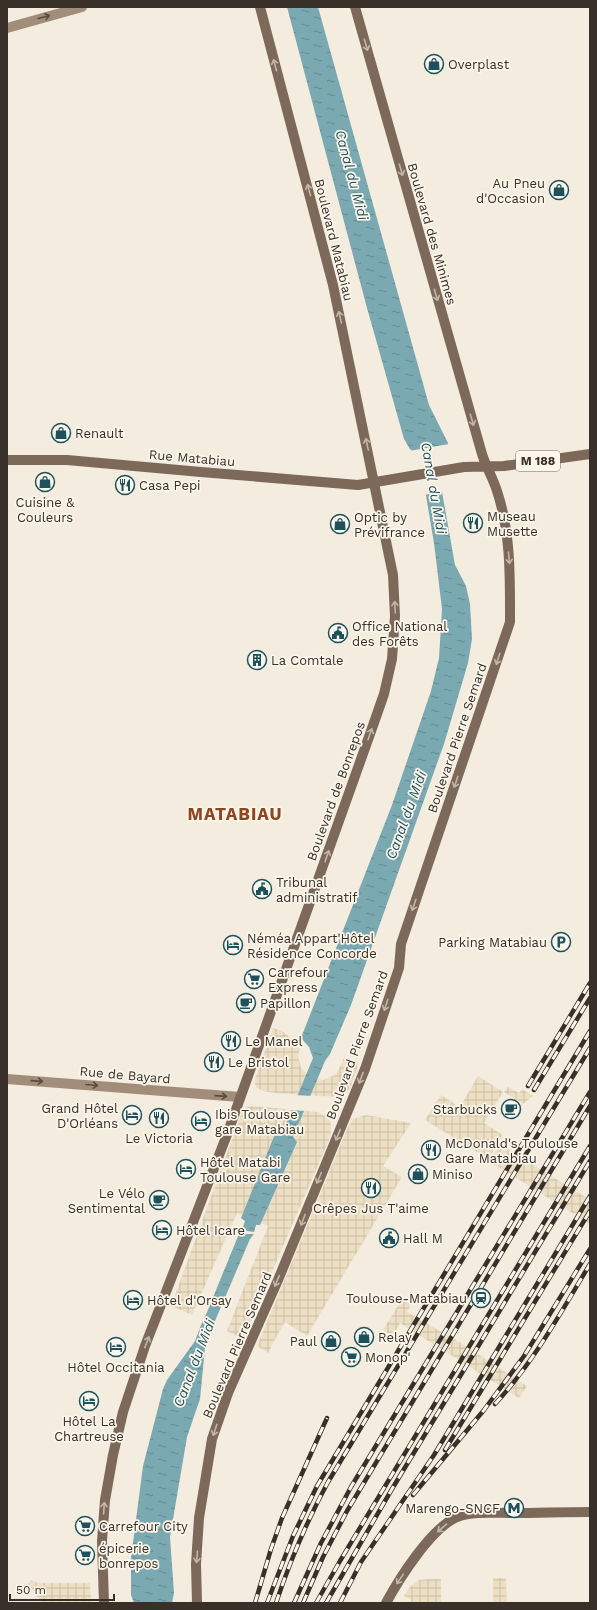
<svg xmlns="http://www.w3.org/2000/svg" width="597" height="1610" font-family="'Work Sans',sans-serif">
<defs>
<pattern id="plaza-grid" width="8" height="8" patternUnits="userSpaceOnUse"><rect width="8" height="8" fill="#ecdfc4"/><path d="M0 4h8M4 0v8" fill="none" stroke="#cbc0a8"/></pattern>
<pattern id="water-ripples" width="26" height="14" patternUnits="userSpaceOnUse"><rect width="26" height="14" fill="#7ba9b2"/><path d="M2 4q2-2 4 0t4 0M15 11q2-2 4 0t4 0" fill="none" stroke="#668a91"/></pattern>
</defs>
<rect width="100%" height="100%" fill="#f4ecde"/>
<path fill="url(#plaza-grid)" d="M273,1028l9,3 14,11 -1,2 5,5 -2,6 3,13 9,9 13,3 12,-5 4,-6 5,-11 15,5 -9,26 -9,7 -4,1 -62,-4 -12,-2 -6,-3 -2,-3v-6z
M478,1076l25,16 -19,31 19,12 -15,24 -4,-2 -1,2 -4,-3 1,-2 -55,-34 16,-25 19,12z
M508,1087l11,6 3,-4 11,7 -10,8 -19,-12z
M250,1106l68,6 10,6 3,6v11l-88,204 -16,-8 41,-105 -31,-13 -45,102 -21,-9 71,-194 3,-4z
M366,1115l45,8 -28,43 19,11 -95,159 -22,-14 -14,24 -2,7 -12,-7 91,-219 5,-8z
M501,1142l6,4 1,3 82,51v24l-93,-58h-2l-7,-4z
M402,1299l9,6 -4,7 52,30 68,44 -8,12 -119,-75 -6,11 -3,1 -8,-5z
M493,1578h13l1,25h-14z
M427,1579h14v24h-31l1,-3 -7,-4 5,-8 10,-8z
M31,1580l7,3h52l1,20h-49l-14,-19z"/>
<path fill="url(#water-ripples)" d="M287,7h31l111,398 19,38 -6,49 13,73 11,21 4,18 2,35 -4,24 -24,81 -25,70 -68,191 -21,49 -5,7 -32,76 4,5 -37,83h-4l-2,7 -7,-1 -4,-4 2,-6 -4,-3 34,-84 7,-1 31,-75 -4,-11 -8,-9 91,-233 39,-114 8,-33 3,-49 -8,-66 -14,-83 -10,-11 -6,-10 -37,-131z
M241,1229l5,5h8l-4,5 -35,82h-6l-4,-4z
M203,1320l5,4h7l-10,24 -5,51 -13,38 -17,100 4,56 -2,10h-38l-3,-8v-37l12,-92 20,-77 4,-9 28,-39z"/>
<path fill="#f4ecde" d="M449,444l-5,47 -20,4 -6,-34 -9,-10z
M295,1095l17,1 -6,15 -17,-1z"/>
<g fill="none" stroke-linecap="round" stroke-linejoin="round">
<path stroke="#a18d7a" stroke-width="10" d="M7,28l75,-21
M7,1079l233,18"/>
<path stroke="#7c6959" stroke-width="10" d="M7,460h60l134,12 157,13 106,-18 40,-1 86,-12
M104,1603l-2,-62 3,-41 8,-45 10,-43 22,-66 83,-214 142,-398 14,-40 8,-35 3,-43 -2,-41 -60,-290 -73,-278
M197,1603l-1,-39 3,-46 13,-79 16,-46 50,-113 87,-211 34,-101 2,-24 109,-322c0,-44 1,-89 -13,-131 -4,-13 -11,-24 -15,-37l-127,-447
M386,1603c13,-24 45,-75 71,-86 16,-6 37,-4 54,-4 26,0 53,-1 79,-1"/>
<g stroke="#393029" stroke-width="4.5">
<path id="rail" d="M528,1086l62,-103
M534,1090l56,-92
M495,1404c39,-42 66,-92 95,-140
M445,1450l145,-239
M413,1495l71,-85 40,-54 66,-107
M255,1603l16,-54 11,-31 45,-100
M267,1603l26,-67 24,-50 273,-455
M276,1603c14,-42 31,-82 52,-121l262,-434
M294,1603l27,-60 30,-56 239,-395
M303,1603l20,-46 24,-46 243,-405
M316,1603l24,-42 250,-415
M326,1603l66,-114 198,-328
M340,1603l21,-41 73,-107 156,-259"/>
</g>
<use href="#rail" stroke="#fbf5ea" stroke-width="3" stroke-dasharray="9" stroke-linecap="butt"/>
</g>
<defs><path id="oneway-shaft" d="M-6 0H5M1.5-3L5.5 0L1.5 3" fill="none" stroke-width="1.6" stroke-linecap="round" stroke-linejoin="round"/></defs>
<g stroke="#584c41">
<use href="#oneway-shaft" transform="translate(44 17) rotate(-15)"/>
<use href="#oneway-shaft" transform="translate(37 1081) rotate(4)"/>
<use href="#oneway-shaft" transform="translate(92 1085) rotate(5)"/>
<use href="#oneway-shaft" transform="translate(221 1096) rotate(4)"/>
</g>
<g stroke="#c2b6a9">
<use href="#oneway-shaft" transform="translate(366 45) rotate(74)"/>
<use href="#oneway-shaft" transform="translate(275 65) rotate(-105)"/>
<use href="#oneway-shaft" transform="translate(401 170) rotate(74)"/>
<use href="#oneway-shaft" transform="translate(309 190) rotate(-105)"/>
<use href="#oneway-shaft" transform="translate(436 295) rotate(74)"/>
<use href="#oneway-shaft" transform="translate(340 317) rotate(-103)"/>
<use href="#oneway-shaft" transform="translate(472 420) rotate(73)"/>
<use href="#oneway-shaft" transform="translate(367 444) rotate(-102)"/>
<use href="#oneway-shaft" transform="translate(509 558) rotate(85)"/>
<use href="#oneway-shaft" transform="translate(395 607) rotate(-93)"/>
<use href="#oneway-shaft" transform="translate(498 659) rotate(108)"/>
<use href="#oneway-shaft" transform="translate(370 734) rotate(-71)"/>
<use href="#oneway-shaft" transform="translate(456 782) rotate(109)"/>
<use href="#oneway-shaft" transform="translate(327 856) rotate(-71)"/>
<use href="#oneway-shaft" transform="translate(414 905) rotate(109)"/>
<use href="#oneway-shaft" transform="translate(386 1005) rotate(108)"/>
<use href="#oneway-shaft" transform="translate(361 1078) rotate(111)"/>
<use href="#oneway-shaft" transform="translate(338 1135) rotate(112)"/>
<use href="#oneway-shaft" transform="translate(319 1178) rotate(113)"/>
<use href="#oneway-shaft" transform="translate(303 1220) rotate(111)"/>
<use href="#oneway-shaft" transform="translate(277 1281) rotate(113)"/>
<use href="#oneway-shaft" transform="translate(147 1342) rotate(-69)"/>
<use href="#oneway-shaft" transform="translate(215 1430) rotate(108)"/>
<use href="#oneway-shaft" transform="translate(104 1508) rotate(-86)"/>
<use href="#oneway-shaft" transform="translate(442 1528) rotate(139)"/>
<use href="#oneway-shaft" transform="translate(197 1557) rotate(94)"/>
<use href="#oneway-shaft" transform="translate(400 1579) rotate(125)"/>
</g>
<defs>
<g id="shop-ring" transform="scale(1)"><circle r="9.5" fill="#fbf5ea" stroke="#1c515d" stroke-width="1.5"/><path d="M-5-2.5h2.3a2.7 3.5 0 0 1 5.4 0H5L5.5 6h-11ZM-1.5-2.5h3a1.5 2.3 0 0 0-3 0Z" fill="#1c515d"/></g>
<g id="restaurant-ring" transform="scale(1)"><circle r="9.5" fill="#fbf5ea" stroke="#1c515d" stroke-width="1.5"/><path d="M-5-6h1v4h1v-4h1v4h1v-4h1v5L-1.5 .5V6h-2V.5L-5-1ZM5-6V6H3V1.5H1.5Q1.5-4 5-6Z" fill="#1c515d"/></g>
<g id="civic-ring" transform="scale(1)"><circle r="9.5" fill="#fbf5ea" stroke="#1c515d" stroke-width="1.5"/><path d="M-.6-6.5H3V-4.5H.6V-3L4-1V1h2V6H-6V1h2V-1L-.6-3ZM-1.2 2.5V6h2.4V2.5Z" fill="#1c515d"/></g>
<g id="building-ring" transform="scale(1)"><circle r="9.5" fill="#fbf5ea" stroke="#1c515d" stroke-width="1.5"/><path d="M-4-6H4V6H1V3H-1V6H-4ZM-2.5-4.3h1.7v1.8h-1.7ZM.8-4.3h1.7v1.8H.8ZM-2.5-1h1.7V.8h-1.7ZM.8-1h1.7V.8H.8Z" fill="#1c515d"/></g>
<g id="parking-ring" transform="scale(1)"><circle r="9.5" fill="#fbf5ea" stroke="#1c515d" stroke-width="1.5"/><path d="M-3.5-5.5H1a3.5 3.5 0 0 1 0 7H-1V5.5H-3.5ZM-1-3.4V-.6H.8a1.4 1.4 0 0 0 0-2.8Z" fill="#1c515d"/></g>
<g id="hotel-ring" transform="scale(1)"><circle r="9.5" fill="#fbf5ea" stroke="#1c515d" stroke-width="1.5"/><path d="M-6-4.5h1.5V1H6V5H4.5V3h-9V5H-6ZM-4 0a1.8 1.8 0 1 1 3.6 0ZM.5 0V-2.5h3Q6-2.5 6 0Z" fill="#1c515d"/></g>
<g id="supermarket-ring" transform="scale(1)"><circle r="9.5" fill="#fbf5ea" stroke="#1c515d" stroke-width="1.5"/><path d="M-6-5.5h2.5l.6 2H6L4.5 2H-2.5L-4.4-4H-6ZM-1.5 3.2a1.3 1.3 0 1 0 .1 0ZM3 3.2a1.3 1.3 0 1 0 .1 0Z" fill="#1c515d"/></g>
<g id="cafe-ring" transform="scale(1)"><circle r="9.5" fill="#fbf5ea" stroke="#1c515d" stroke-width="1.5"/><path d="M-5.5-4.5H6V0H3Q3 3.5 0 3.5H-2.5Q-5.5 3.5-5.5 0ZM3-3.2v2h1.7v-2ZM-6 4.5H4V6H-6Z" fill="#1c515d"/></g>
<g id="station-ring" transform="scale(1)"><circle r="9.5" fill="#fbf5ea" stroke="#1c515d" stroke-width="1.5"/><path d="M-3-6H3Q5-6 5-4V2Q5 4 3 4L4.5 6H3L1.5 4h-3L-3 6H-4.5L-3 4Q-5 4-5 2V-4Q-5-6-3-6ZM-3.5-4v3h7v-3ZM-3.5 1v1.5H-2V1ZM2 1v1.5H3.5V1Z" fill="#1c515d"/></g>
<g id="metro-ring" transform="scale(1)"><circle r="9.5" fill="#fbf5ea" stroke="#1c515d" stroke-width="1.5"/><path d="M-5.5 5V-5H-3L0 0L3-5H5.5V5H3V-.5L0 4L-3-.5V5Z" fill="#1c515d"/></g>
</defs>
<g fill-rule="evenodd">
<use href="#shop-ring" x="434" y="64"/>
<use href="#shop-ring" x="559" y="190"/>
<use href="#shop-ring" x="61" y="433"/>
<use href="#shop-ring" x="45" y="482"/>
<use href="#restaurant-ring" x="125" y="485"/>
<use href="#restaurant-ring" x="473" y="523"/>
<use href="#shop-ring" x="340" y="524"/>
<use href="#civic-ring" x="338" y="633"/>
<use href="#building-ring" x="257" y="660"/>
<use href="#civic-ring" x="262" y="889"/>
<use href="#parking-ring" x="561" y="942"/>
<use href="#hotel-ring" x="233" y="945"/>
<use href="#supermarket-ring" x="254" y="979"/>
<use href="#cafe-ring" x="246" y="1003"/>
<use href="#restaurant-ring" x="231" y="1041"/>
<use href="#restaurant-ring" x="214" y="1062"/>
<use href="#cafe-ring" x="511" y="1109"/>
<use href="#hotel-ring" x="132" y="1115"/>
<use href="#restaurant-ring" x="159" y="1118"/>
<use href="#hotel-ring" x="201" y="1121"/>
<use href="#restaurant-ring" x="431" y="1150"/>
<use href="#hotel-ring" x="186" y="1169"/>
<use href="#shop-ring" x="418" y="1174"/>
<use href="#restaurant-ring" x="371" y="1188"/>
<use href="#cafe-ring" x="159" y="1200"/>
<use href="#hotel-ring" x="162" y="1230"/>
<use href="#civic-ring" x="389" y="1238"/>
<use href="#station-ring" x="481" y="1298"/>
<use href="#hotel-ring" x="133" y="1300"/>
<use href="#shop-ring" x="364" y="1337"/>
<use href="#shop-ring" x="331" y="1341"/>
<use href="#hotel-ring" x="116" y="1347"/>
<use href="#supermarket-ring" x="351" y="1357"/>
<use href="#hotel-ring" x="89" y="1401"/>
<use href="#metro-ring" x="514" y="1508"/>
<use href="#supermarket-ring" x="85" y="1526"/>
<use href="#supermarket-ring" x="85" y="1555"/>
</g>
<g text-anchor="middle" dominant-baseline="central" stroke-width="3.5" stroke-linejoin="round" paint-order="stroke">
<rect fill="#fbf5ea" stroke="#736b63" stroke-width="1" x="516" y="451" width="44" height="20" rx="3"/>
<g font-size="12" font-weight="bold" fill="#393029">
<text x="538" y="461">M 188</text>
</g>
<g font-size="13" fill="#393029" stroke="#fbf5ea" text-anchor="start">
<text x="448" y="64">Overplast</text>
<text x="545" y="183" text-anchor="end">Au Pneu<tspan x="545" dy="15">d'Occasion</tspan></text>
<text x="75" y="433">Renault</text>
<text x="139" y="485">Casa Pepi</text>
<text x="45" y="502" text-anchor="middle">Cuisine &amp;<tspan x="45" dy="15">Couleurs</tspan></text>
<text x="487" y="516">Museau<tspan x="487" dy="15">Musette</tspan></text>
<text x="354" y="517">Optic by<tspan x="354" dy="15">Prévifrance</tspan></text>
<text x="352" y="626">Office National<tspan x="352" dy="15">des Forêts</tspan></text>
<text x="271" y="660">La Comtale</text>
<text x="276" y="882">Tribunal<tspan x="276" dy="15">administratif</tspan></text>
<text x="247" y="938">Néméa Appart'Hôtel<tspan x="247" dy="15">Résidence Concorde</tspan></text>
<text x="547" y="942" text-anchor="end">Parking Matabiau</text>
<text x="268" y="972">Carrefour<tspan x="268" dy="15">Express</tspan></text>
<text x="260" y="1003">Papillon</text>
<text x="245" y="1041">Le Manel</text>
<text x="228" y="1062">Le Bristol</text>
<text x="118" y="1108" text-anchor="end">Grand Hôtel<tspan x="118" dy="15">D'Orléans</tspan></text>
<text x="497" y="1109" text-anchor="end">Starbucks</text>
<text x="215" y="1114">Ibis Toulouse<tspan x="215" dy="15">gare Matabiau</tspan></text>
<text x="159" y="1138" text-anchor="middle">Le Victoria</text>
<text x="445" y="1143">McDonald's Toulouse<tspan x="445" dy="15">Gare Matabiau</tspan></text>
<text x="200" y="1162">Hôtel Matabi<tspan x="200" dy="15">Toulouse Gare</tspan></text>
<text x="432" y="1174">Miniso</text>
<text x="145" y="1193" text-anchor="end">Le Vélo<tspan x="145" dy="15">Sentimental</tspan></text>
<text x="371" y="1208" text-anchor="middle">Crêpes Jus T'aime</text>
<text x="176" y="1230">Hôtel Icare</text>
<text x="403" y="1238">Hall M</text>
<text x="467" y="1298" text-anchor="end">Toulouse-Matabiau</text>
<text x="147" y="1300">Hôtel d'Orsay</text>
<text x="378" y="1337">Relay</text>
<text x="317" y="1341" text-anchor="end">Paul</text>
<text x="365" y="1357">Monop'</text>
<text x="116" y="1367" text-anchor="middle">Hôtel Occitania</text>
<text x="89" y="1421" text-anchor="middle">Hôtel La<tspan x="89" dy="15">Chartreuse</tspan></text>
<text x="500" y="1508" text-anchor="end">Marengo-SNCF</text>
<text x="99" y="1526">Carrefour City</text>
<text x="99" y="1548">épicerie<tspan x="99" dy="15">bonrepos</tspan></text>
</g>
<g font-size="13" fill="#393029" stroke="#fbf5ea">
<text transform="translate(432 234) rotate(74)">Boulevard des Minimes</text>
<text transform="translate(334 240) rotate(76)">Boulevard Matabiau</text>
<text transform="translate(192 458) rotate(5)">Rue Matabiau</text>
<text transform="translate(457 738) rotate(-71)">Boulevard Pierre Semard</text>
<text transform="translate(336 791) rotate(-70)">Boulevard de Bonrepos</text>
<text transform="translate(357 1045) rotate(-70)">Boulevard Pierre Semard</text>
<text transform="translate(125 1075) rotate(5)">Rue de Bayard</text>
<text transform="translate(237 1345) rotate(-67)">Boulevard Pierre Semard</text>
</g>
<g font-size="14" font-style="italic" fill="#1c515d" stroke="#fbf5ea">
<text transform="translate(352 175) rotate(75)">Canal du Midi</text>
<text transform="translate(434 488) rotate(80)">Canal du Midi</text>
<text transform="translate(406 815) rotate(-70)">Canal du Midi</text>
<text transform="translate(194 1363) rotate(-69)">Canal du Midi</text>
</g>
<g font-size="17" font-weight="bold" letter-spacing="1" fill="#8d461e" stroke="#fbf5ea">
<text x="235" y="814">MATABIAU</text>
</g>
</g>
<rect width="597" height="1610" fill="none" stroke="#393029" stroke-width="16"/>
<path d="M10 1594v6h104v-6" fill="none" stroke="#393029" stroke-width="2"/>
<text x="16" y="1594" font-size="12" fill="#393029" stroke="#fbf5ea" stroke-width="3" paint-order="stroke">50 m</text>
</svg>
